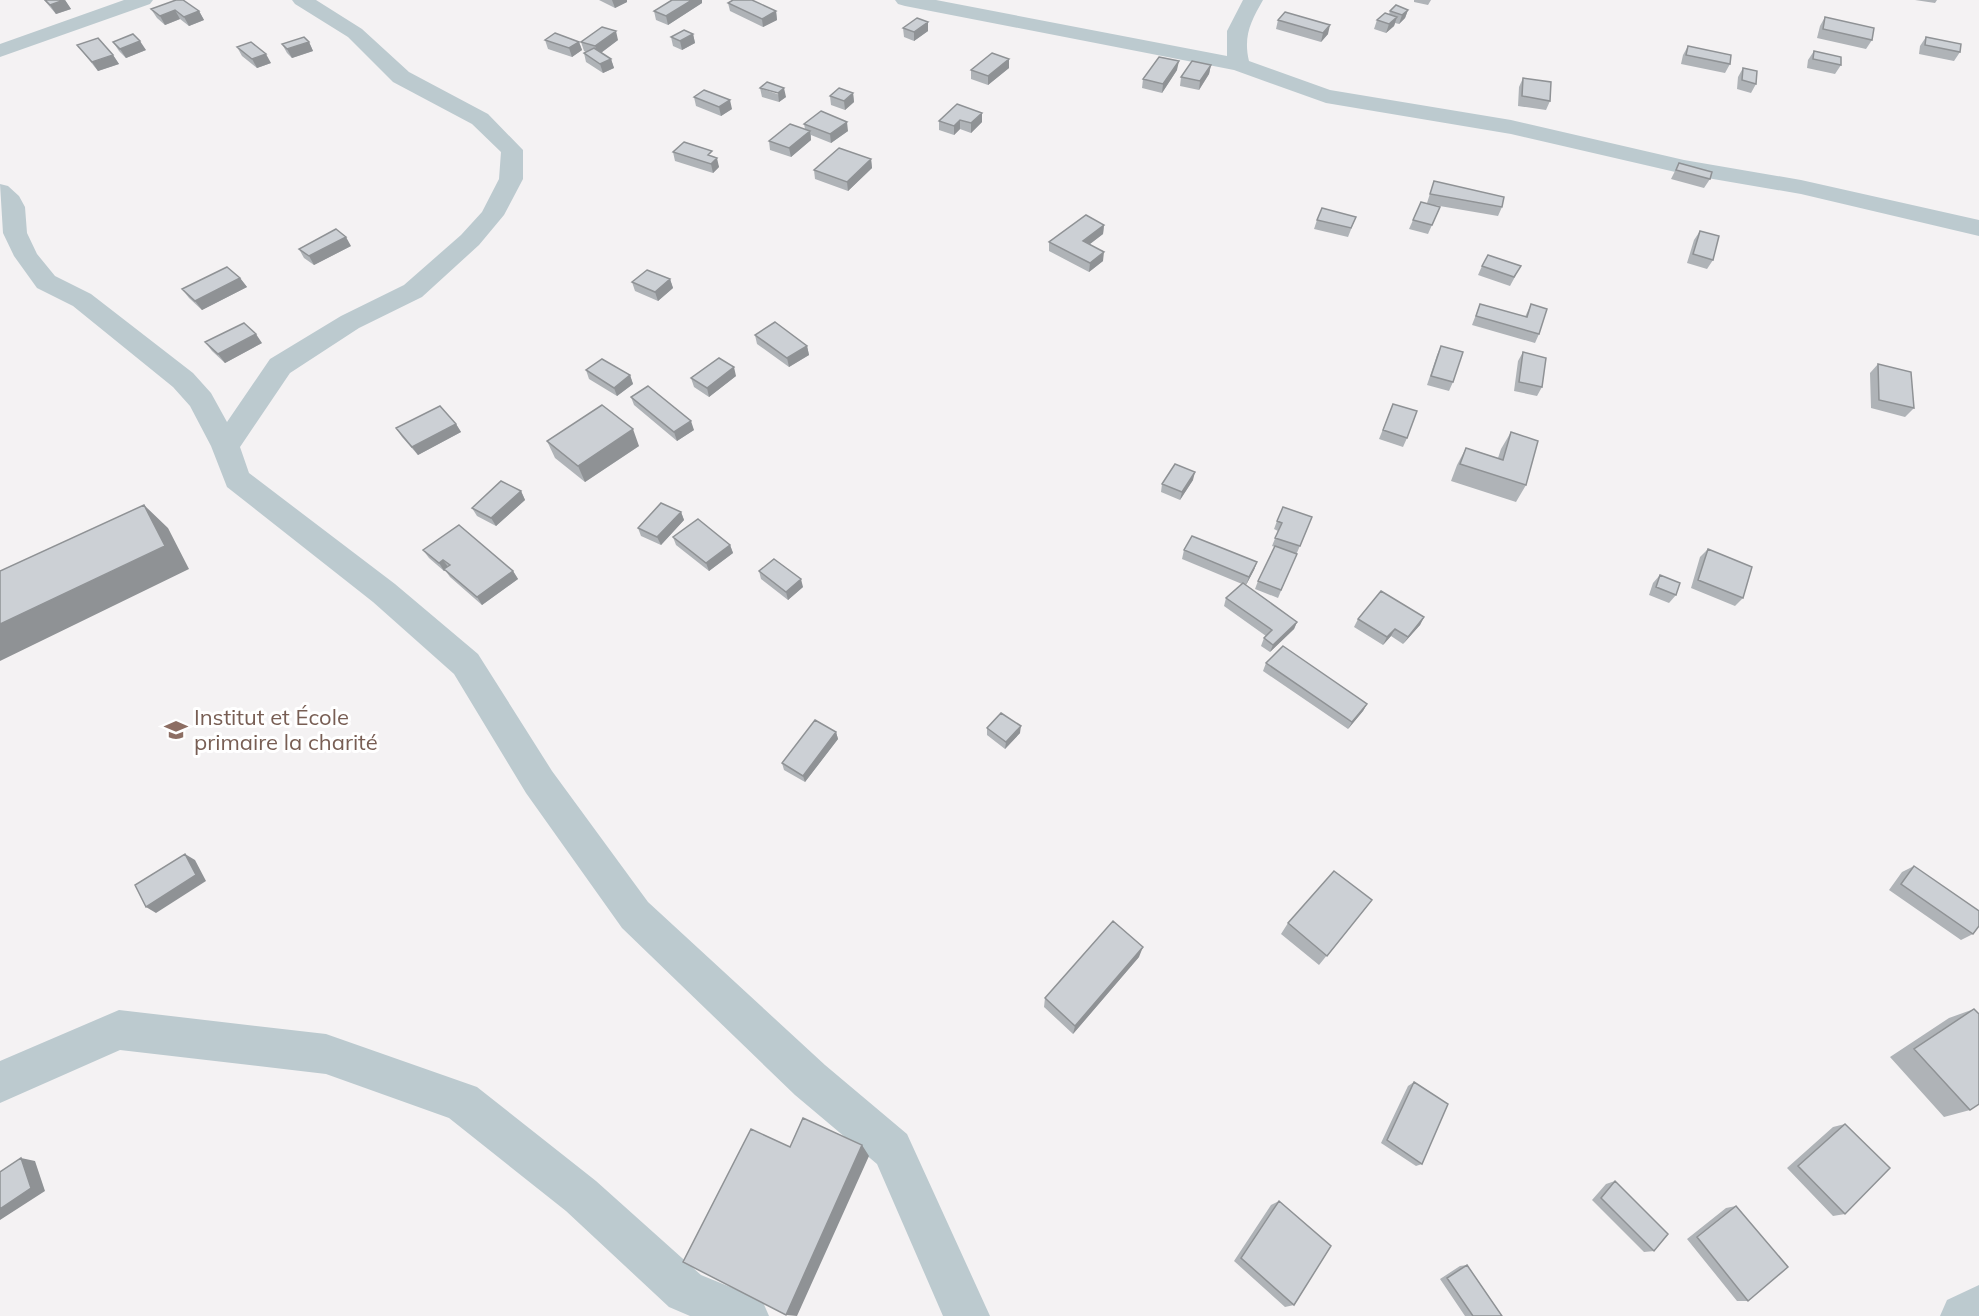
<svg xmlns="http://www.w3.org/2000/svg" width="1979" height="1316" font-family="Mulish,sans-serif">
<rect width="100%" height="100%" fill="#f4f2f3"/>
<g fill="none" stroke-linecap="round" stroke-linejoin="round">
<path fill="#bccacf" fill-rule="evenodd" d="M124,0h29l-3,4 -150,53v-13z
M292,0h24l46,29 47,43 79,42 35,36v29l-19,36 -25,30 -57,52 -63,31 -69,45 -50,74 9,26 146,111 83,70 74,117 96,131 177,163 82,69 83,182h-47l-66,-152 -82,-69 -173,-167 -96,-135 -72,-119 -81,-72 -146,-115 -16,-41 -21,-40 -17,-19 -100,-81 -36,-18 -23,-32 -11,-23 -3,-49 8,2 11,10 6,11 2,26 10,21 18,22 36,18 102,79 18,20 16,29 43,-63 71,-43 63,-31 57,-50 21,-23 17,-33 2,-27 -29,-28 -79,-42 -45,-45 -53,-33z
M895,0h41l291,56v-25l16,-31h20c-12,21 -20,36 -14,61l81,29 181,30 173,40 117,20 178,40v16l-178,-42 -117,-20 -173,-40 -185,-31 -92,-33 -329,-64 -7,-2z
M119,1010l207,24 151,53 119,94 105,94 61,25 7,16h-79l-21,-9 -103,-96 -117,-93 -123,-44 -206,-24 -120,53v-42z
M1979,1285v31h-39l7,-16z"/>
</g>
<path fill="#afb3b7" d="M44,0h21l6,9 -15,5z
M599,0h28v2l-12,6z
M672,0h30v3l-34,22 -12,-5 -2,-9z
M1414,0h17l-3,5 -14,-3z
M1915,0h22l-2,3z
M728,3l48,8 1,9 -14,7 -33,-16z
M151,9l48,2 5,9 -15,6 -9,-7 -15,6 -8,-7z
M1408,10l-3,8 -6,6 -4,-1 -1,3 -8,7 -12,-4 3,-9 12,-6 1,-3z
M1825,17l47,23 -6,9 -49,-11 3,-12z
M1278,20l50,14 -7,8 -45,-13z
M928,22v9l-14,10 -10,-4 -1,-9z
M693,34l2,9 -13,7 -9,-4 -2,-9z
M1926,37l34,15 -6,9 -35,-7 1,-8z
M545,40l34,2 3,8 -10,7 -24,-8z
M618,40l-17,13 10,6 3,9 -11,5 -17,-11 -2,-9 2,-1 -2,-1 -3,-9z
M113,42l33,8 -20,8 -7,-7z
M309,42l4,9 -21,7 -5,-5 -5,-9z
M77,45l36,10 6,9 -21,7z
M1688,46l42,18 -5,9 -44,-9 2,-9z
M237,47l34,16 -14,5 -15,-12z
M1814,51l27,14 -6,9 -28,-6 1,-8z
M1009,59v9l-21,17 -17,-6v-9z
M1211,65l-2,9 -10,16 -19,-4 1,-9z
M1743,68l13,16 -5,9 -14,-4 1,-12z
M1177,70l-15,23 -20,-5 1,-9z
M1523,78l27,23 -4,9 -28,-4 1,-19z
M760,88l26,9 -7,5 -17,-5z
M853,93l1,9 -9,8 -14,-5 -1,-9z
M694,97l38,12 -11,7 -25,-10z
M982,113v9l-11,11 -11,-4 -6,6 -15,-5v-9z
M804,124l44,7 -17,12 -20,-8v5l-20,17 -21,-7 -1,-9 36,-12z
M673,152l41,4 5,11 -6,6 -38,-12z
M871,159l1,9 -24,23 -33,-12 -1,-9z
M1679,163l31,16 -6,9 -33,-9z
M1434,181l68,26 -4,9 -70,-12 12,3 -12,27 -19,-5 4,-9 14,-17z
M1356,217l-8,20 -34,-8 3,-9z
M1104,225l-1,9 -13,10 13,17 -14,11 -40,-21v-9z
M1700,231l13,29 -6,9 -20,-6 7,-23z
M351,246l-37,19 -10,-7 -5,-9z
M1482,266l34,9 -6,11 -32,-11z
M240,278l7,9 -45,23 -13,-12 -7,-9z
M670,279l3,9 -15,13 -23,-10 -3,-9z
M1480,304l45,13 6,-13 8,30 -4,9 -63,-18z
M755,335l52,11 2,9 -20,12 -32,-23z
M205,342l57,1 -37,20 -13,-12z
M1441,346l12,36 -4,9 -22,-6 10,-30z
M1523,352l19,35 -5,9 -23,-5 4,-30z
M1878,364l36,44 -9,9 -34,-9 -1,-35z
M586,370l44,5 3,9 -16,12 -28,-17z
M736,376l-27,21 -15,-10 -3,-9z
M631,397l63,33 -17,11 -43,-36z
M1393,404l14,34 -4,9 -24,-8z
M456,424l5,8 -43,23 -16,-18 -6,-9z
M1511,432l15,53 -10,17 -65,-21 6,-16 9,-17 32,10 3,-9z
M547,441l92,5 -54,36 -30,-24z
M1193,480l-13,20 -19,-8 1,-8z
M521,491l4,9 -29,26 -19,-10 -5,-8z
M681,512l3,8 -23,25 -20,-9 -3,-8z
M1312,517l-34,81 -23,-9 3,-8 17,-34 -3,-1 6,-15 -4,-2 3,-8z
M673,537l57,8 3,8 -24,18 -33,-26z
M1708,549l35,49 -8,8 -44,-18 9,-31z
M423,550l90,21 5,8 -36,26 -32,-28 -5,-7 -1,1 -15,-13z
M1184,550l73,12 -3,8 -8,15 51,37 -3,7 -24,23 -9,-6 3,-8 2,-2 -42,-30 2,-8 16,-14 -60,-25z
M759,571l44,16 -15,13 -27,-21z
M1660,575l16,20 -7,8 -20,-8 4,-12z
M1424,617l-4,8 -17,19 -12,-8 -8,9 -29,-18 4,-8z
M1266,663l101,41 -4,7 -15,18 -85,-58z
M987,728l33,5 -15,16 -18,-14z
M836,732l2,7 -33,43 -21,-12 -2,-7z
M1914,866l59,68 -12,6 -72,-50 13,-18z
M1372,900l-53,65 -38,-31 7,-11z
M1139,957l-66,77 -29,-27 1,-9z
M1974,1009l-4,101 -26,7 -54,-60 59,-39z
M1414,1082l8,82 -6,2 -35,-23 27,-57z
M1845,1124v90l-12,2 -46,-48 46,-41z
M1615,1181l39,70 -10,1 -52,-52 14,-16z
M1279,1201l15,104 -9,2 -51,-46 37,-56z
M1736,1206l12,95h-11l-50,-62 39,-31z
M1467,1265l35,51h-37l-25,-37 20,-13z"/>
<path fill="#8f9295" d="M65,0l6,9 -15,5 -6,-9z
M612,0h15v2l-12,6z
M692,0h10v3l-34,22 -2,-9z
M175,10l5,9 -15,6 -5,-9z
M1408,10l-3,8 -6,6 3,-9z
M199,11l5,9 -15,6 -5,-9z
M776,11l1,9 -14,7 -1,-8z
M1397,17l-3,9 -8,7 3,-9z
M928,22v9l-14,10v-9z
M1330,25l-2,9 -7,8 2,-9z
M616,31l2,9 -20,15 -3,-9z
M693,34l2,9 -13,7 -2,-9z
M140,41l6,9 -20,8 -6,-9z
M309,42l4,9 -21,7 -5,-9z
M579,42l3,8 -10,7 -3,-9z
M266,54l5,9 -14,5 -5,-9z
M113,55l6,9 -21,7 -6,-9z
M611,59l3,9 -11,5 -3,-9z
M1009,59v9l-21,17v-9z
M1179,61l-2,9 -15,23 1,-9z
M1211,65l-2,9 -10,16 1,-9z
M784,88l2,9 -7,5 -1,-9z
M853,93l1,9 -9,8 -1,-9z
M730,100l2,9 -11,7 -2,-9z
M982,113v9l-11,11v-10z
M960,120v9l-6,6v-9z
M847,122l1,9 -17,12 -1,-9z
M810,131l1,9 -20,17 -2,-9z
M717,158l2,9 -6,6 -2,-9z
M871,159l1,9 -24,23 -1,-9z
M1104,225l-1,9 -21,16 1,-9z
M346,237l5,9 -37,19 -5,-9z
M1104,252l-1,9 -14,11 1,-9z
M240,278l7,9 -45,23 -7,-9z
M670,279l3,9 -15,13 -3,-9z
M256,334l6,9 -37,20 -7,-9z
M807,346l2,9 -20,12 -2,-9z
M734,367l2,9 -27,21 -2,-9z
M630,375l3,9 -16,12 -3,-8z
M691,421l3,9 -17,11 -3,-9z
M456,424l5,8 -43,23 -6,-8z
M633,429l6,17 -54,36 -7,-16z
M1195,472l-2,8 -13,20 2,-8z
M521,491l4,9 -29,26 -5,-8z
M144,505l24,23 21,41 -189,92v-37z
M681,512l3,8 -23,25 -4,-8z
M730,545l3,8 -24,18 -3,-8z
M443,560l6,8 -5,3 -5,-8z
M1257,562l-3,8 -8,15 3,-8z
M513,571l5,8 -36,26 -5,-8z
M801,579l2,8 -15,13 -2,-8z
M1424,617l-4,8 -17,19 5,-7z
M1297,622l-3,7 -24,23 3,-7z
M1395,629l-4,7 -8,9 4,-8z
M1367,704l-4,7 -15,18 4,-7z
M1021,726l-1,7 -15,16 1,-7z
M836,732l2,7 -33,43 -2,-6z
M185,854l10,6 11,21 -50,32 -10,-6z
M1143,947l-4,10 -66,77 2,-8z
M862,1145l7,11 -72,160 -11,-1z
M21,1158l14,3 10,30 -45,29v-11z"/>
<path fill="#ccd0d5" stroke="#8f9295" stroke-width="1.5" d="M45,0h19l-14,5z
M176,0h7l16,11 -15,6 -9,-7 -15,6 -9,-7z
M672,0h20l-26,16 -12,-5z
M733,0h19l24,11 -14,8 -34,-16z
M1396,5l12,5 -6,5 -12,-4z
M1285,12l45,13 -7,8 -45,-13z
M1385,13l12,4 -8,7 -12,-4z
M1825,17l49,11 -2,12 -49,-11z
M917,18l11,4 -14,10 -11,-4z
M602,27l14,4 -21,15 -14,-4z
M684,30l9,4 -13,7 -9,-4z
M555,33l24,9 -10,6 -24,-8z
M133,34l7,7 -20,8 -7,-7z
M304,37l5,5 -22,7 -5,-5z
M1926,37l35,7 -1,8 -35,-7z
M98,38l15,17 -21,7 -15,-17z
M251,42l15,12 -14,5 -15,-12z
M1688,46l43,9 -1,9 -44,-9z
M594,48l17,11 -11,5 -16,-11z
M1814,51l27,6v8l-28,-6z
M992,53l17,6 -21,17 -17,-6z
M1159,57l20,4 -16,23 -20,-5z
M1192,61l19,4 -11,16 -19,-4z
M1743,68l14,3 -1,13 -14,-4z
M1523,78l28,4 -1,19 -28,-5z
M767,82l17,6 -6,5 -18,-5z
M839,88l14,5 -9,8 -14,-5z
M704,90l26,10 -11,7 -25,-10z
M957,104l25,9 -11,10 -11,-3 -6,6 -15,-5z
M821,111l26,11 -17,12 -26,-10z
M790,124l20,7 -21,17 -20,-7z
M684,142l28,9 -4,4 9,3 -6,6 -38,-12z
M839,148l32,11 -24,23 -33,-12z
M1679,163l33,9 -2,7 -34,-9z
M1434,181l70,16 -2,10 -72,-13z
M1421,202l19,5 -8,18 -19,-5z
M1322,208l34,9 -5,11 -34,-8z
M1086,215l18,10 -21,16 21,11 -14,11 -41,-21z
M336,229l10,8 -37,19 -10,-7z
M1700,231l19,5 -6,24 -20,-6z
M1488,255l33,11 -7,11 -32,-11z
M227,267l13,11 -45,23 -13,-12z
M647,270l23,9 -15,13 -23,-10z
M1480,304l47,13 4,-13 16,5 -8,25 -63,-18z
M775,322l32,24 -20,12 -32,-23z
M244,323l12,11 -38,20 -13,-12z
M1441,346l22,6 -10,30 -22,-6z
M1523,352l23,6 -4,29 -23,-5z
M719,358l15,9 -27,21 -16,-10z
M602,359l28,16 -16,13 -28,-18z
M1878,364l33,8 3,36 -35,-8z
M648,386l43,35 -17,11 -43,-35z
M1393,404l24,7 -10,27 -24,-8z
M602,405l31,24 -55,37 -31,-25z
M440,406l16,18 -44,23 -16,-19z
M1511,432l27,9 -12,44 -66,-21 6,-16 37,12z
M1175,464l20,8 -13,20 -20,-8z
M501,481l20,10 -30,27 -19,-10z
M661,503l20,9 -24,25 -19,-9z
M144,505l21,41 -165,78v-53z
M1283,507l29,10 -12,29 -25,-8 7,-15 -5,-2z
M698,519l32,26 -24,18 -33,-26z
M459,525l54,46 -36,26 -33,-28 6,-4 -7,-5 -4,3 -16,-13z
M1192,536l65,26 -8,15 -65,-27z
M1275,546l22,8 -16,36 -23,-9z
M1708,549l44,18 -9,31 -45,-18z
M774,559l27,20 -15,13 -27,-21z
M1660,575l20,8 -4,12 -20,-8z
M1243,583l54,39 -24,23 -9,-7 8,-8 -46,-32z
M1381,591l43,26 -16,20 -13,-8 -8,8 -29,-18z
M1283,646l84,58 -15,18 -86,-59z
M1001,713l20,13 -15,16 -19,-14z
M815,720l21,12 -33,44 -21,-13z
M185,854l11,21 -50,32 -11,-22z
M1914,866l65,45v15l-6,8 -72,-50z
M1334,871l38,29 -45,56 -39,-33z
M1113,921l30,26 -68,79 -30,-28z
M1974,1009l5,5v90l-9,6 -56,-61z
M1414,1082l34,22 -26,60 -35,-24z
M803,1118l59,27 -76,170 -103,-53 68,-133 39,18z
M1845,1124l45,44 -45,46 -47,-48z
M21,1158l10,30 -31,21v-37z
M1615,1181l53,53 -14,17 -53,-53z
M1279,1201l52,45 -37,59 -53,-47z
M1736,1206l52,61 -40,34 -51,-64z
M1467,1265l35,51h-29l-26,-38z"/>
<defs>
<g id="school-bare" transform="scale(1.8)"><path d="M0-5L7-2L0 1L-7-2ZM-4 1L0 2.5L4 1V4Q0 6-4 4Z" fill="#8d6e63" stroke="#fff" stroke-width="2.5" paint-order="stroke"/></g>
</defs>
<g fill-rule="evenodd">
<use href="#school-bare" x="176" y="730"/>
</g>
<g text-anchor="middle" dominant-baseline="central" stroke-width="6" stroke-linejoin="round" paint-order="stroke">
<g font-size="22" fill="#785e54" stroke="#fff" text-anchor="start">
<text x="194" y="717">Institut et École<tspan x="194" dy="25">primaire la charité</tspan></text>
</g>
</g>
</svg>
